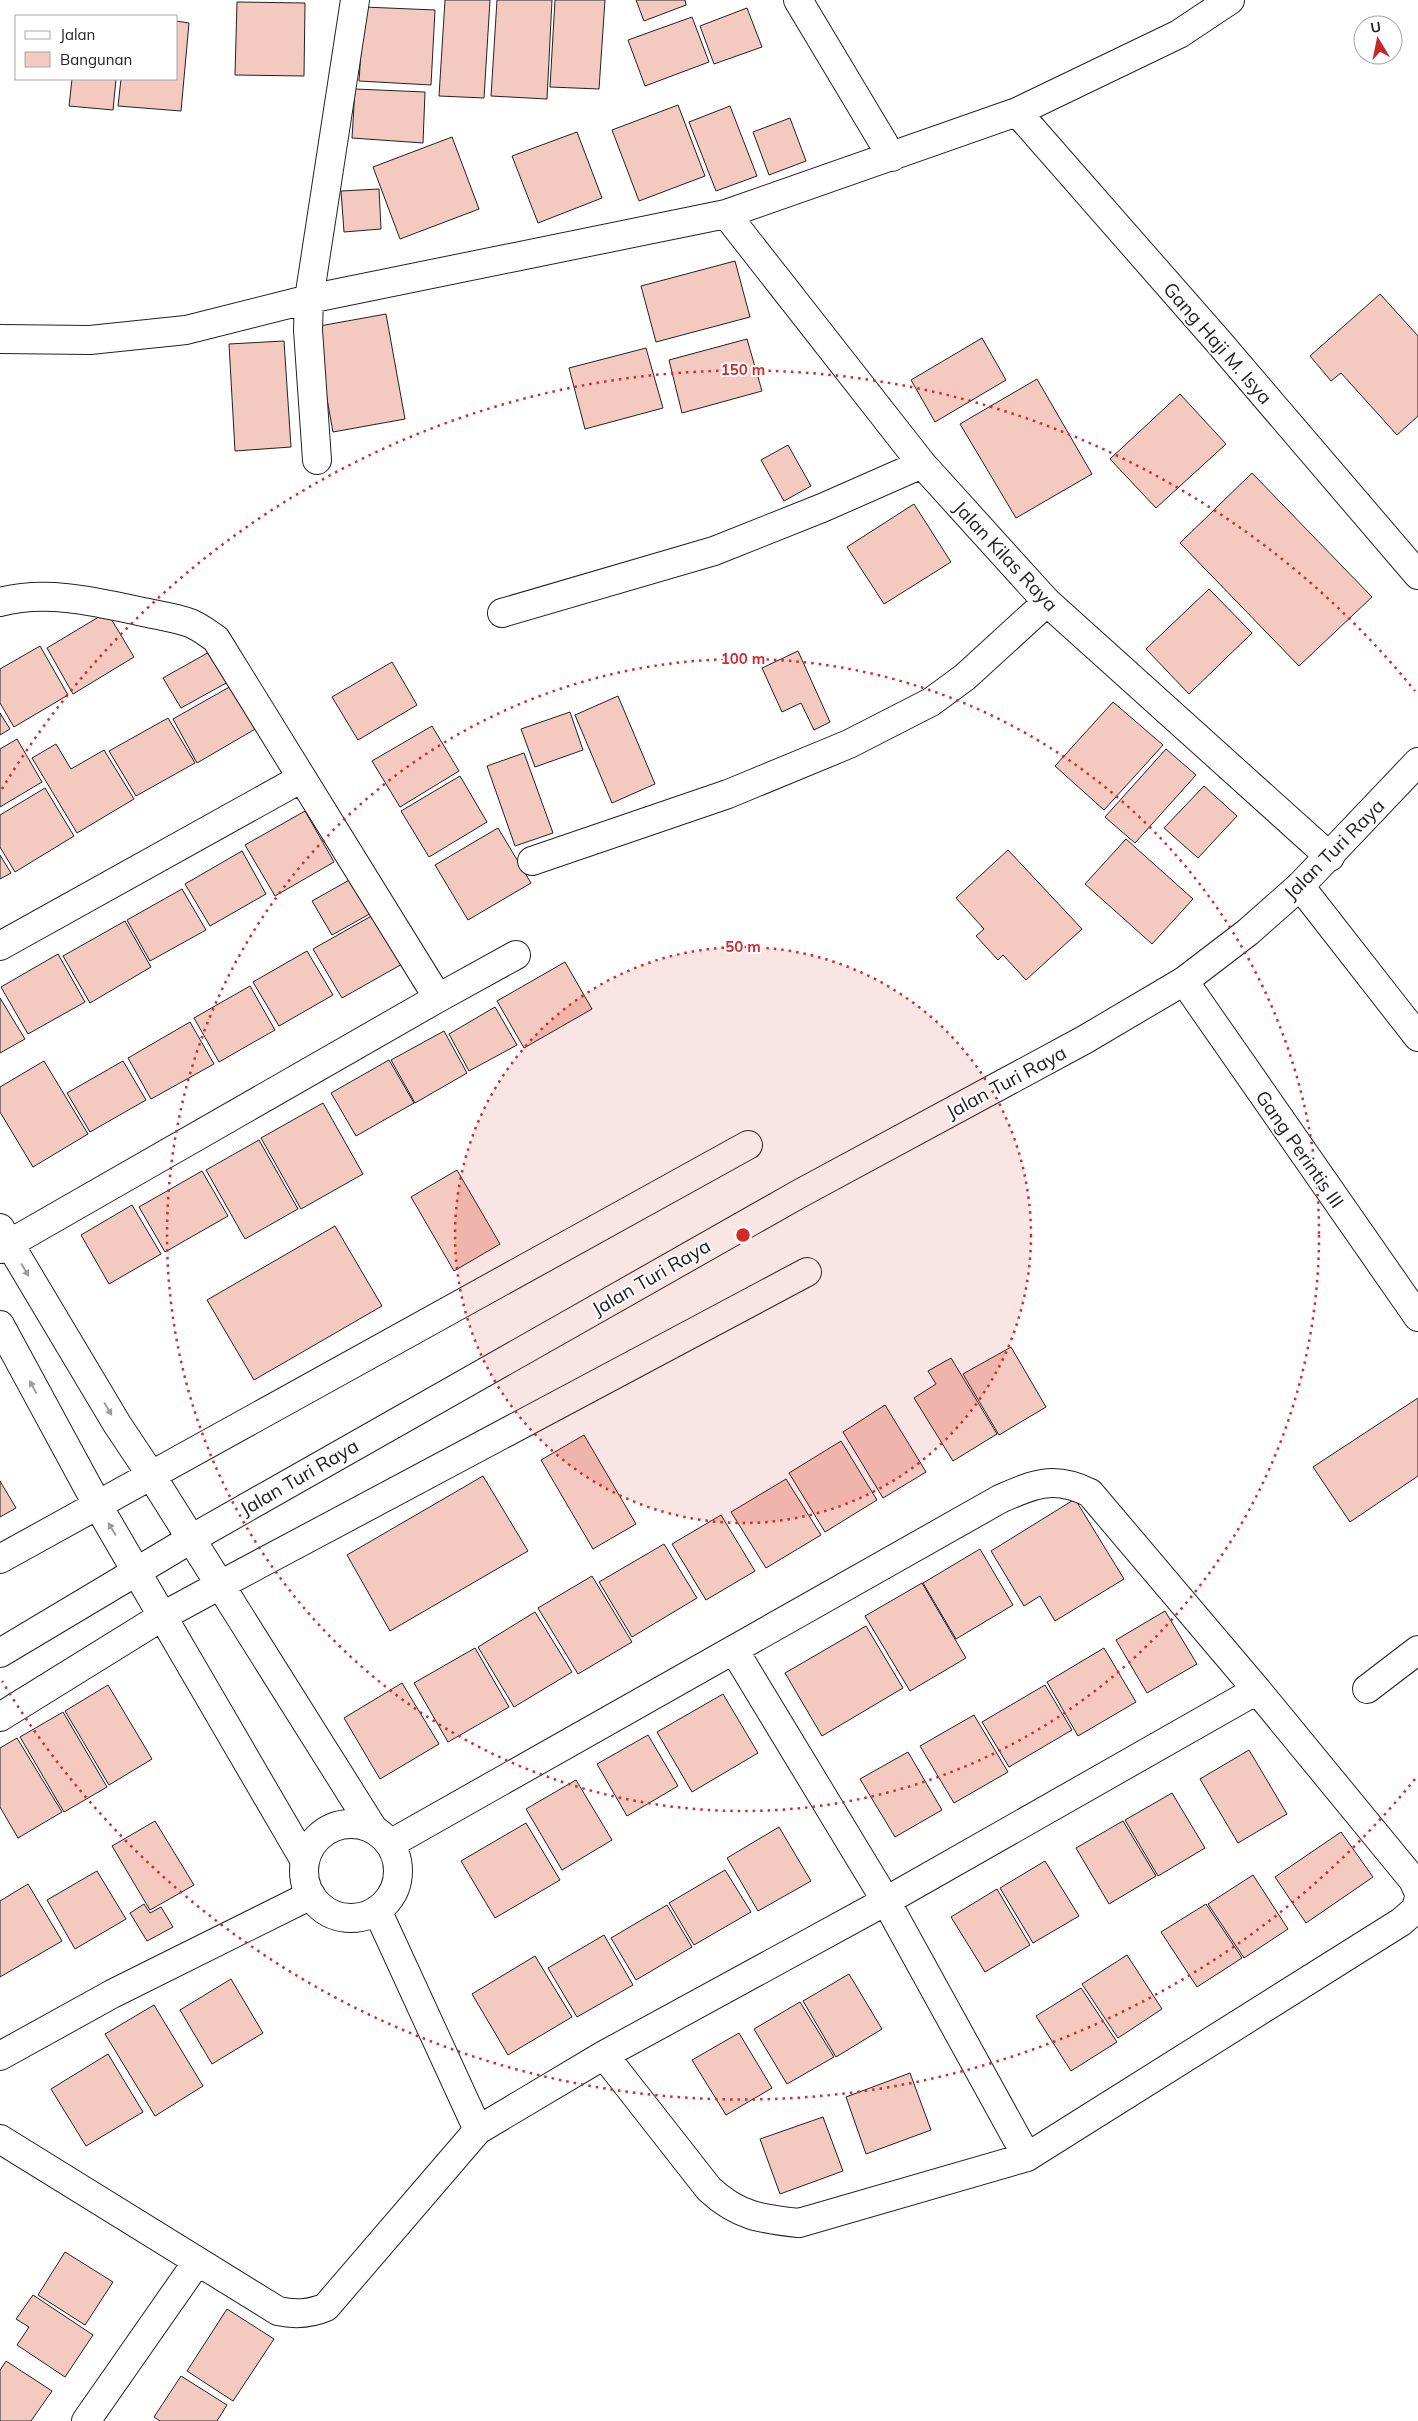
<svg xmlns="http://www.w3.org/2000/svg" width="1418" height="2421" font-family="Mulish,sans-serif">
<rect width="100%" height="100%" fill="#fff"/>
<path fill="#f3c9c0" stroke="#222" d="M445,0h45l-6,98 -45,-2z
M497,0h55l-5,99 -56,-3z
M555,0h50l-6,89 -49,-2z
M636,0h49l1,5 -42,16z
M237,2l68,1 -1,73 -69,-1z
M364,7l71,3 -4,75 -72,-4z
M747,8l15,39 -48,17 -14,-38z
M692,17l17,45 -64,24 -17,-46z
M176,21l13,2 -8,88 -63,-5 3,-27h55z
M72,79h44l-3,31 -44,-4z
M355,89l70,3 -2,51 -71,-5z
M678,105l27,71 -66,25 -27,-71z
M730,106l27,70 -41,15 -27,-69z
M790,118l16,43 -37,14 -16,-43z
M577,132l25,66 -64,25 -26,-67z
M452,137l27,72 -79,30 -27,-72z
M379,189l2,40 -37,3 -3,-41z
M735,261l15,56 -94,25 -15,-56z
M1380,294l38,42v80l-21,19 -56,-62 -10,8 -21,-25z
M386,314l19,105 -72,13 -19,-105z
M982,338l24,42 -71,42 -24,-42z
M747,339l15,52 -80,22 -13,-53z
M284,341l7,106 -56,4 -6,-107z
M646,348l17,60 -78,21 -16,-61z
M1037,379l55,95 -76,44 -56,-94z
M1180,394l46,50 -70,64 -46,-49z
M788,445l23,41 -27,15 -23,-41z
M1252,473l120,124 -73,69 -119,-123z
M914,504l37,58 -67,42 -37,-57z
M1209,589l43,44 -63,61 -43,-45z
M107,612l27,45 -61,37 -26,-46z
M40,646l28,49 -54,32 -14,-24v-34z
M211,651l17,31 -47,26 -18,-30z
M798,651l32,71 -16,8 -13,-27 -19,9 -20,-44z
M392,662l25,43 -59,35 -26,-43z
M233,685l24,43 -60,35 -24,-44z
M618,696l37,88 -43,19 -37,-88z
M1113,702l50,43 -59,65 -49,-44z
M570,712l13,38 -48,17 -14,-38z
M0,713l10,16 -10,6z
M168,718l27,45 -59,33 -27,-45z
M432,726l27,45 -59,36 -28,-46z
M17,739l25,43 -42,25v-58z
M56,744l15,25 33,-19 30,49 -57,34 -45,-75z
M1166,749l30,26 -61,68 -30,-26z
M524,753l29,80 -38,13 -28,-80z
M460,776l27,46 -58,35 -28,-46z
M1204,786l33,30 -39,42 -34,-30z
M45,788l29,48 -59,36 -15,-25v-32z
M305,811l29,51 -59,34 -30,-51z
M498,828l33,55 -63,37 -33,-55z
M1126,839l67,60 -41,45 -67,-60z
M1008,850l74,79 -56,51 -23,-25 -5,5 -22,-24 8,-7 -28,-31z
M242,851l24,43 -56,32 -25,-42z
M0,855l11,18 -11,6z
M353,878l20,34 -41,23 -20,-34z
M182,889l24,41 -56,31 -23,-41z
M375,914l29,49 -62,35 -29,-49z
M125,921l26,46 -61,36 -27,-47z
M307,951l26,44 -54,31 -26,-44z
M58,954l27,48 -57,32 -27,-47z
M565,962l27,47 -68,39 -27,-47z
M250,986l25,44 -56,32 -25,-44z
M0,998l25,41 -25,14z
M495,1007l22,38 -48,26 -20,-37z
M190,1022l24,42 -63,35 -23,-41z
M444,1031l23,42 -52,30 -24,-43z
M389,1060l25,43 -58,33 -25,-43z
M44,1061l44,73 -55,33 -33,-55v-25z
M123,1061l23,39 -56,32 -23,-39z
M323,1103l40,71 -62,35 -40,-71z
M259,1140l39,69 -53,30 -39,-69z
M457,1170l43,74 -46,27 -43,-74z
M202,1171l26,45 -63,36 -26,-45z
M132,1205l29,49 -52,30 -28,-49z
M335,1226l47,80 -128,74 -47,-80z
M1011,1347l35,60 -47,28 -36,-61z
M951,1358l46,76 -44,27 -39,-63 22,-14 -8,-13z
M1418,1398v78l-68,46 -37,-55z
M885,1405l41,67 -43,26 -40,-66z
M584,1435l52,89 -43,25 -52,-89z
M841,1441l36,59 -52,32 -36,-59z
M483,1476l45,75 -138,80 -43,-76z
M786,1479l35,56 -55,33 -35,-56z
M0,1481l16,27 -16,9z
M1075,1499l49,80 -69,42 -15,-25 -16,10 -33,-55z
M721,1515l34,56 -49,29 -34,-56z
M664,1544l33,54 -65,39 -33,-55z
M980,1549l33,56 -57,34 -33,-56z
M592,1576l40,66 -54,32 -40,-66z
M922,1583l44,75 -56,33 -45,-75z
M1165,1611l32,53 -50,29 -31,-53z
M535,1612l37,60 -58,35 -36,-60z
M866,1626l37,62 -81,48 -37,-63z
M475,1648l34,59 -61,35 -34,-59z
M1104,1648l32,54 -58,34 -31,-54z
M402,1683l37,61 -59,35 -36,-61z
M108,1685l44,74 -43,26 -44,-74z
M1045,1685l27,45 -63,37 -27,-45z
M723,1694l35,59 -66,39 -35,-60z
M63,1712l44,75 -43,25 -44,-75z
M974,1715l34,57 -54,31 -34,-57z
M648,1735l30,51 -51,30 -30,-52z
M17,1738l45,74 -44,26 -18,-31v-59z
M1249,1750l38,64 -49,29 -38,-64z
M908,1752l34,58 -47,27 -35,-58z
M576,1780l36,60 -50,30 -36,-61z
M1172,1793l33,55 -47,28 -33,-56z
M155,1821l39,64 -44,25 -38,-64z
M1123,1821l33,55 -47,28 -33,-56z
M526,1823l34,57 -65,38 -34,-57z
M779,1827l32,54 -53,30 -31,-53z
M1341,1832l32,45 -67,46 -31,-46z
M1045,1861l34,55 -46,27 -33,-55z
M725,1870l26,42 -57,33 -25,-42z
M97,1871l29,48 -51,30 -28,-49z
M1253,1875l35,54 -44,29 -36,-54z
M28,1884l34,57 -62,36v-76z
M997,1889l33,56 -45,27 -34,-55z
M144,1904l6,9 11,-6 12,20 -26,14 -17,-28z
M1206,1904l36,54 -45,29 -36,-55z
M667,1905l25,42 -56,33 -25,-42z
M604,1935l29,50 -56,32 -29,-49z
M1127,1955l35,54 -44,29 -36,-54z
M535,1956l37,61 -64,38 -36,-61z
M849,1974l33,55 -46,28 -33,-56z
M231,1979l32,54 -51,31 -32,-54z
M1081,1988l36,54 -46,29 -35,-55z
M800,2002l34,55 -47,27 -33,-55z
M154,2005l49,81 -48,30 -50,-82z
M739,2033l33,55 -46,27 -34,-55z
M108,2054l35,58 -57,34 -35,-57z
M910,2073l21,57 -65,24 -20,-57z
M823,2117l20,54 -63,23 -20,-55z
M65,2252l48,30 -28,43 -47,-30z
M33,2295l60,40 -28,42 -48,-32 12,-18 -13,-8z
M227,2309l47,30 -41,62 -46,-30z
M6,2361l46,30 -21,30h-31v-51z
M181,2376l46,29 -10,16h-57l-6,-4z"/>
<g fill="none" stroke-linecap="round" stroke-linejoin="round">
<g stroke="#222" stroke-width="30">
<path id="minor" d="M798,0l94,157
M1017,112l200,228 201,235
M726,214l196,250 125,138 283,255
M0,339l90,1 96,-10 123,-31 417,-85 291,-102 162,-78 51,-34
M317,460l-9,-130 1,-31 46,-299
M0,602c48,-13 101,1 148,11 14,3 29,5 42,10 10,4 17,10 26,16l222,359
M502,613l212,-62 108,-43 100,-44
M532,861l196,-67 121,-50 82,-42 34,-25 82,-75
M1300,886l118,151
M0,946l302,-168
M1184,981l234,336
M0,1228l117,196 34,51 223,355
M0,1249l438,-251 78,-43
M0,1325l97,179 208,357
M0,1559l748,-414
M734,1650l152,251 141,256
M1367,1689l51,-39
M0,1717l163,-101 57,-31 587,-313
M304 1871a47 47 0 1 1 94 0a47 47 0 1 1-94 0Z
M390,1844l610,-345c34,-15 54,-24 90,-6l167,197 156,190 5,11
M377,1910l101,220
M604,2055l105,134c29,27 52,30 90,34l228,-66 374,-235 15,-13 2,-8
M0,2056l112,-62 199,-99
M0,2139l278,172c18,4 32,3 48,-4l152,-177 126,-75 282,-154 371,-211
M86,2421l111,-159"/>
</g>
<g stroke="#222" stroke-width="30">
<path id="tertiary" d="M0,1653l191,-114 608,-345 285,-154 100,-59 64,-49 52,-46 118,-124"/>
</g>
<use href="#minor" stroke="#fff" stroke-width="28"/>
<use href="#tertiary" stroke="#fff" stroke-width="28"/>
</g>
<defs><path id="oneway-solid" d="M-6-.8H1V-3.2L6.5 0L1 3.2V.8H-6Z" transform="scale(1.25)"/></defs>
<g fill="#9c9c9c">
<use href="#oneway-solid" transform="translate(25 1270) rotate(59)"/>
<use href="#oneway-solid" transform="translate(33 1387) rotate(-118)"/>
<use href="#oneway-solid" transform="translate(108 1409) rotate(59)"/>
<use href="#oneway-solid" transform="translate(112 1529) rotate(-121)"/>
</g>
<circle cx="743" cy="1235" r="288" fill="#d62828" fill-opacity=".12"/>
<g fill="none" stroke="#d62828" stroke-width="2.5" stroke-dasharray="2.5 5">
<circle cx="743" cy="1235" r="288"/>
<circle cx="743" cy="1235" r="576"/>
<path d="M1415 1779A865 865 0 0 1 2 1681M2 789A865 865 0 0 1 1415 691"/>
</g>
<g text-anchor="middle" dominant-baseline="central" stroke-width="4" stroke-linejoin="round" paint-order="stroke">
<g font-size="19" fill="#222" stroke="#fff">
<text transform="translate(1218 343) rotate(49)">Gang Haji M. Isya</text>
<text transform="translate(1006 556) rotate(47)">Jalan Kilas Raya</text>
<text transform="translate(1334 849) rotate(-45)">Jalan Turi Raya</text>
<text transform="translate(1006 1082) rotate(-28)">Jalan Turi Raya</text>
<text transform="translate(1300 1149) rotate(55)">Gang Perintis III</text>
<text transform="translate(651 1277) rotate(-30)">Jalan Turi Raya</text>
<text transform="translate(299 1477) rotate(-30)">Jalan Turi Raya</text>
</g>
</g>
<circle cx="743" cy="1235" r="8" fill="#d62828" stroke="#fff" stroke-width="2.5"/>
<g font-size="15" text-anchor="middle" font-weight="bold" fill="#d62828" stroke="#fff" stroke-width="4" stroke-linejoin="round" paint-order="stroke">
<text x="743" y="375">150 m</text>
<text x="743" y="664">100 m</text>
<text x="743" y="952">50 m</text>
</g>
<rect x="15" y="15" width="162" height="65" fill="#ffffff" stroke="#a7a7a7"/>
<rect x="25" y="31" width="25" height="8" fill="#ffffff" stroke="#a7a7a7"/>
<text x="60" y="40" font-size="15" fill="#222222">Jalan</text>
<rect x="25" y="52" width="25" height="15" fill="#f3c9c0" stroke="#a7a7a7"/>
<text x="60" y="65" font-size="15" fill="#222222">Bangunan</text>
<g transform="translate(1378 40) rotate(350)"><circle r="24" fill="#ffffff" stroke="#a7a7a7"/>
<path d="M0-4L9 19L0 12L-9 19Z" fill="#c62828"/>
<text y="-8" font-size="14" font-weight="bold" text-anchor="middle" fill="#222222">U</text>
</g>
</svg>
